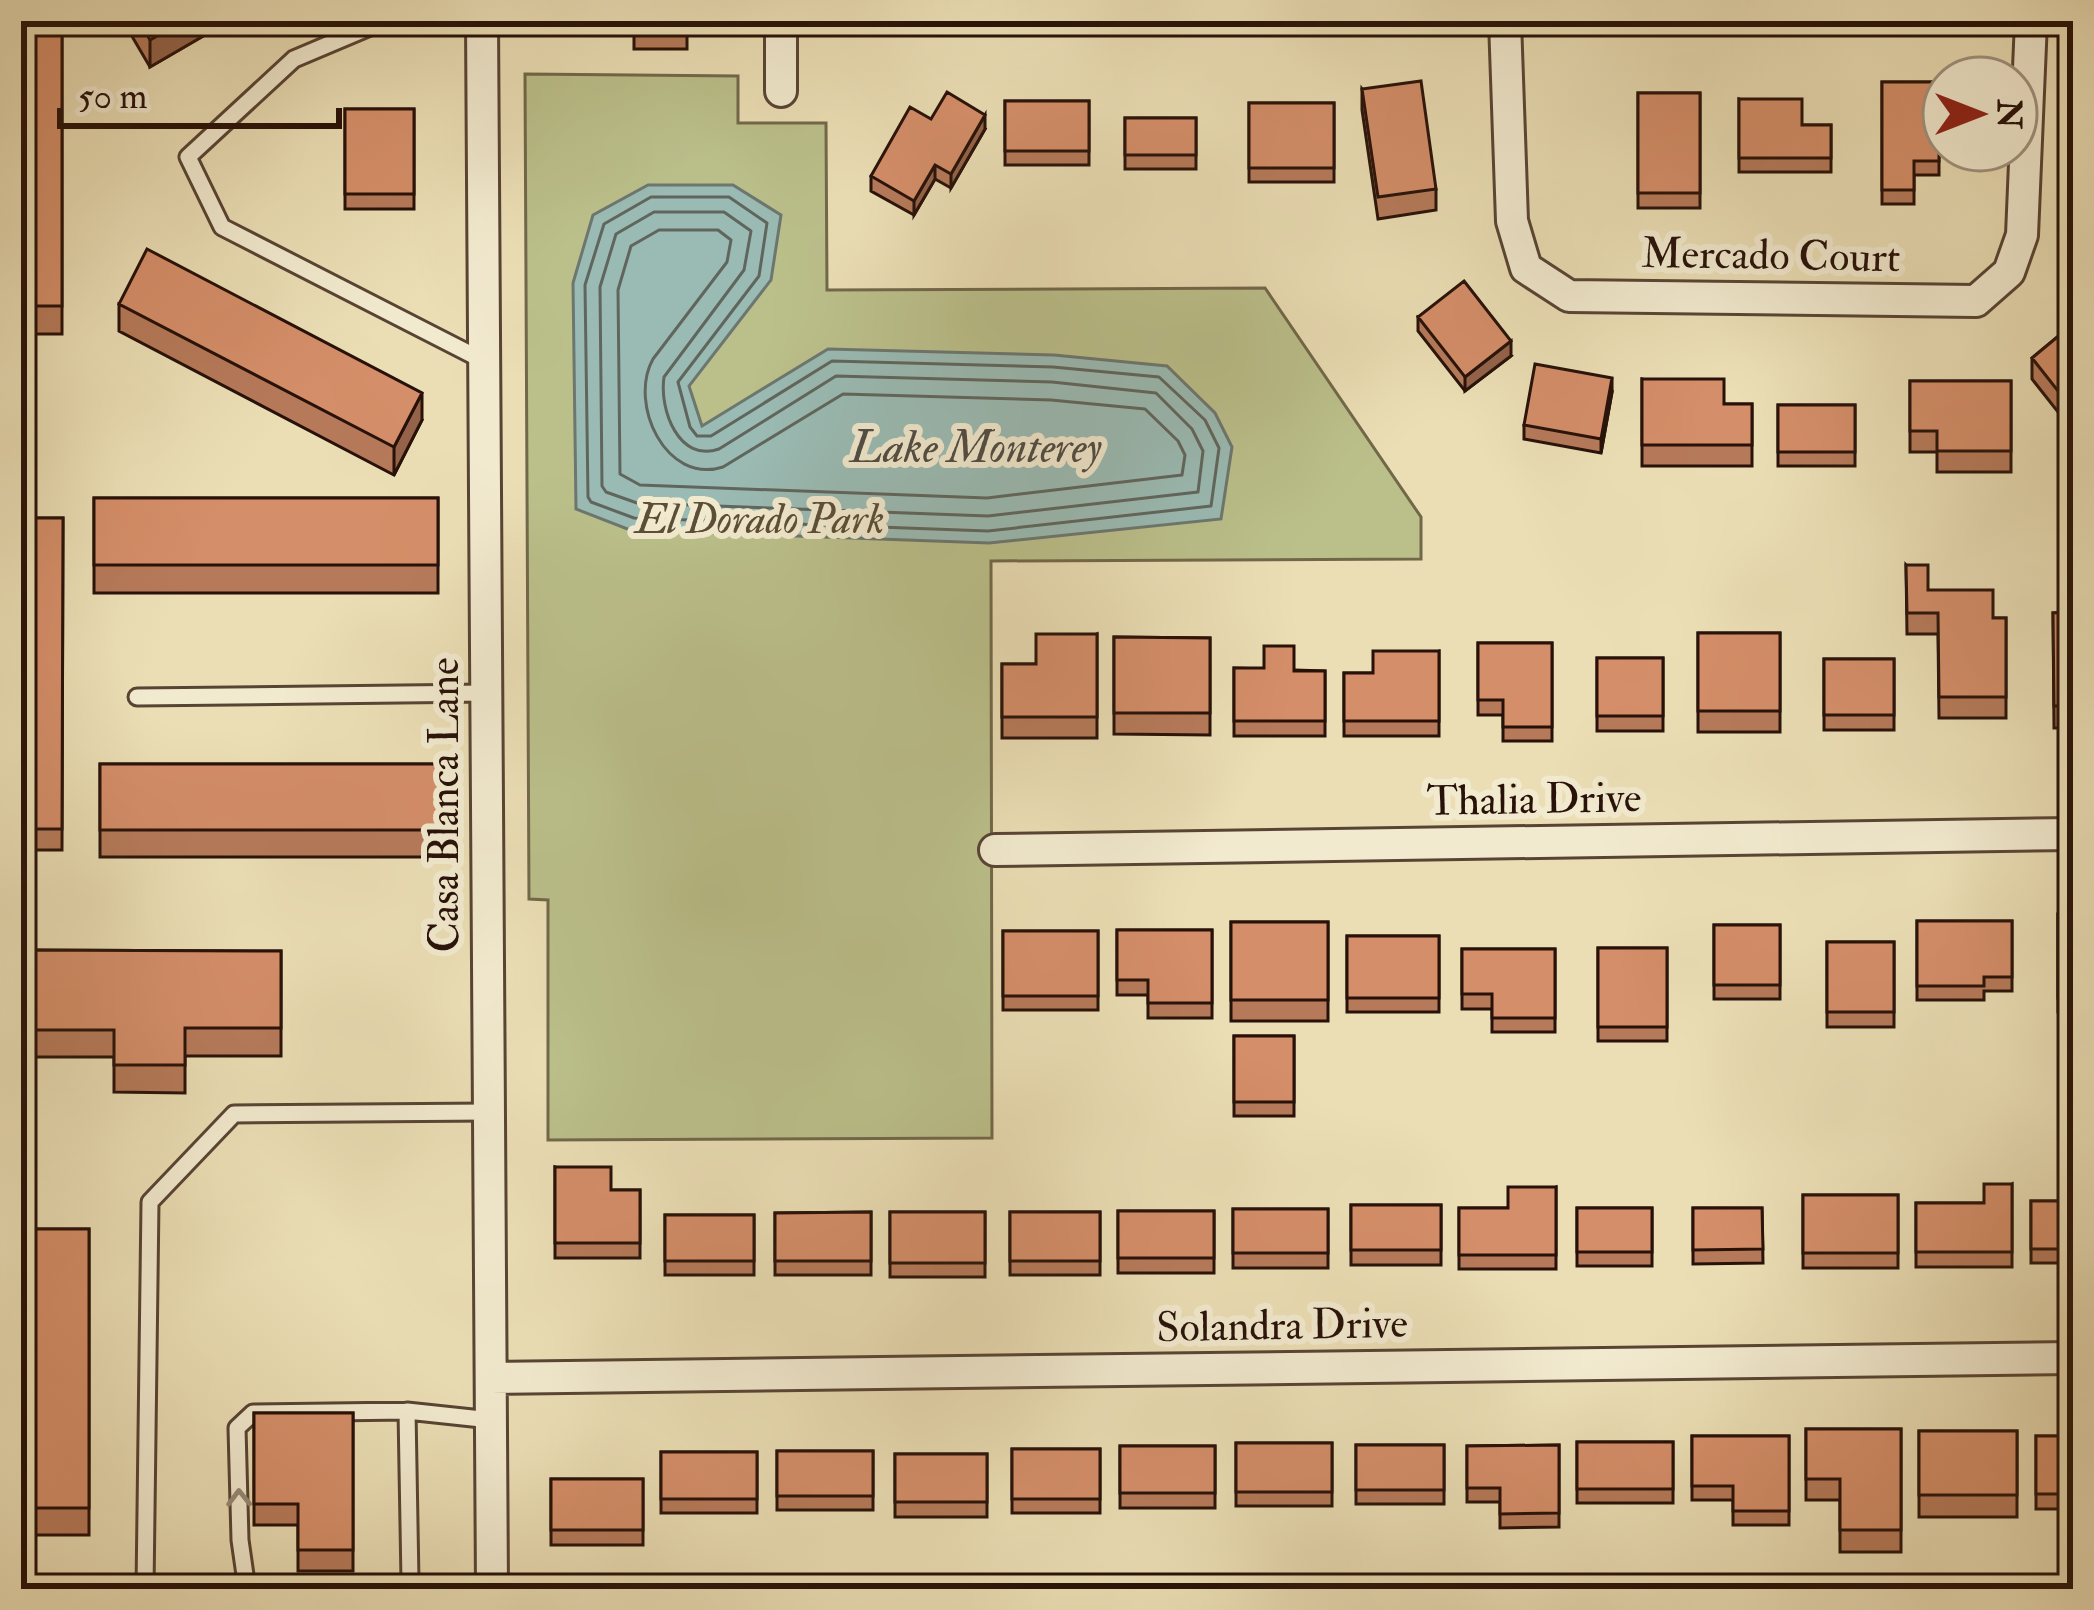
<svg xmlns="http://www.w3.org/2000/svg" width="2094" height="1610" font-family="'IM FELL Double Pica',serif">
<rect width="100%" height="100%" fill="#ebdeb5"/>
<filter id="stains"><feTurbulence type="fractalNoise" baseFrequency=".00167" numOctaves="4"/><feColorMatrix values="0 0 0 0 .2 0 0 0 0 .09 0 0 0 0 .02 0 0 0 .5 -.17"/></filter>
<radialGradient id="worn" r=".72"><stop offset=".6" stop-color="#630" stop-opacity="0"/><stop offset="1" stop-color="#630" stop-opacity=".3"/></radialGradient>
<path fill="#bbc08b" stroke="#71684a" stroke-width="3" d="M525,74l213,2v47h88l1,167 438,-2 156,229v42l-430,2 1,577 -444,2v-240l-19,-1z"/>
<path fill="#9abbb4" stroke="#6c7770" stroke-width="3" d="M648,185h85l48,30 -10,65 -82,106 13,40 126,-77 226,6 113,11 48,47 17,34 -11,72 -232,24 -359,-13 -54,-21 -3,-226 20,-68z"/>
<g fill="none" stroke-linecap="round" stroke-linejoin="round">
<path stroke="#60665e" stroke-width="3" d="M651,197h78l38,26 -8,53 -81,106 12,45 7,9h14l121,-75 221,6 106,10 46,43 14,28 -8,58 -223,25 -354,-13 -43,-16 -3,-5 -3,-212 19,-61z
M654,212h70l27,19 -7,39 -80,107c-5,33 15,86 55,72l117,-73 216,6 104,11 36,36 11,22 -5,41 -210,24 -351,-13 -31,-11 -4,-6 -2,-199 16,-53z
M659,230h59l13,10 -4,22 -74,97c-25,45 13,126 70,108l120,-73 208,6 94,9 33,32 7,14 -3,20 -195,23 -347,-13 -20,-11 -2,-184 13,-44z"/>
<g stroke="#584434" stroke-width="21">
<path id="service" d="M384,21l-90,38 -106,98 34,70 262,134
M137,697l349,-4
M407,1411l3,170
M145,1589l5,-387 84,-88 255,-2
M247,1589l-7,-49 -3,-112 16,-15 154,-2 84,9"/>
</g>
<g stroke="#584434" stroke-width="36">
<path id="minor" d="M482,21l10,1568
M781,21v70
M1505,21l7,200 14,47 43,28 407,5 33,-29 13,-37 9,-214
M995,850l1078,-16
M491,1378l1582,-20"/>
</g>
<use href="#service" stroke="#f2eacf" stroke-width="15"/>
<use href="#minor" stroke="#f2eacf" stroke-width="30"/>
</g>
<path fill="#b67a5a" stroke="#271109" stroke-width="3" d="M21,21h41v313h-41z
M123,21h106l-79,46z
M634,21h53v28h-53z
M1882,82h57v93h-25v29h-32z
M1362,89l74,100v21l-58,9 -16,-109z
M1638,93h62v115h-62z
M1739,99l63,26h29v47h-92z
M1005,101h84v64h-84z
M1249,103h85v79h-85z
M345,109h69v100h-69z
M1125,118h71v51h-71z
M931,119l54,10 -34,59 -16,-9 -21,36 -43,-24v-15z
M119,304l303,116 -28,55 -275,-144z
M1418,317l93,39 -46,35 -47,-60z
M2073,324v107l-41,-52v-21z
M1642,379l82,25h28v62h-110z
M1910,381h101v91h-74v-20h-27z
M1612,392l-11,61 -77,-14v-14z
M1778,405h77v61h-77z
M94,498h344v95h-344z
M21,518h42l-1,332h-41z
M1906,565l22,25 65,28h13v100h-67l-1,-84h-31z
M2073,612v116h-19l-1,-115z
M1698,633h82v99h-82z
M1097,634v104h-95v-74h34z
M1114,637l96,1v97l-96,-1z
M1478,643h74v98h-49v-26h-25z
M1439,651v85h-95v-63h29z
M1597,658h66v73h-66z
M1824,659h70v71h-70z
M1234,668l91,3v65h-91z
M100,764h341v93h-341z
M2058,914h15v98h-15z
M1917,921h95v70h-28v9h-67z
M1231,922h97v99h-97z
M1714,925h66v74h-66z
M1117,930h95v88h-64v-23h-31z
M1003,931h95v79h-95z
M1347,936h92v76h-92z
M1827,942h67v85h-67z
M1598,948h69v93h-69z
M1462,949h93v83h-63v-23h-30z
M21,950l260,1v105h-96v37l-71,-1v-35h-93z
M1234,1036h60v80h-60z
M555,1167l56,23h29v68h-85z
M2012,1184v83h-96v-64h68z
M1556,1187v82h-97v-61h49z
M1803,1195h95v73h-95z
M2031,1201h42v62h-42z
M1351,1205h90v60h-90z
M1577,1208h75v58h-75z
M1693,1208h69l1,55 -70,1z
M1233,1209h95v59h-95z
M1118,1211h96v62h-96z
M871,1212v63h-96v-62z
M890,1212h95v65h-95z
M1010,1212h90v63h-90z
M665,1215h89v60h-89z
M21,1229h68v306h-68z
M254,1413h99v158h-55v-46h-44z
M1806,1429h95v123h-61v-52h-34z
M1919,1431h98v86h-98z
M1692,1436h97v89h-56v-25h-41z
M2036,1436h37v73h-37z
M1577,1442h96v61h-96z
M1236,1443h96v63h-96z
M1356,1445h88v59h-88z
M1559,1445v82l-59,1v-26h-33v-56z
M1120,1446h95v62h-95z
M1012,1449h88v64h-88z
M777,1451h96v59h-96z
M661,1452h96v61h-96z
M895,1454h92v63h-92z
M551,1479h92v66h-92z"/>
<path fill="#94634a" stroke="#271109" stroke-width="3" d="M182,21h47l-79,46v-27z
M985,115v14l-34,59v-14z
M935,165v14l-21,36v-14z
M1511,341v15l-46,35v-14z
M1612,378v14l-11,61v-14z
M422,393v27l-28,55v-28z"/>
<path fill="#d48e69" stroke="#271109" stroke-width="3" d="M21,21h41v285h-41z
M139,21h43l-32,19z
M634,21h53v13h-53z
M1421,81l15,108 -58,8 -16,-108z
M1882,82h57v79h-25v29h-32z
M947,92l38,23 -34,59 -16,-9 -21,36 -43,-25 39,-69 21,12z
M1638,93h62v100h-62z
M1739,99h63v26h29v33h-92z
M1005,101h84v50h-84z
M1249,103h85v65h-85z
M345,109h69v85h-69z
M1125,118h71v37h-71z
M147,249l275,144 -28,54 -275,-143z
M1464,281l47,60 -46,36 -47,-60z
M2073,324v86l-41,-52z
M1535,364l77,14 -11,61 -77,-14z
M1642,379h82v25h28v41h-110z
M1910,381h101v70h-74v-20h-27z
M1778,405h77v47h-77z
M94,498h344v67h-344z
M21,518h42l-1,311h-41z
M1906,565h22v25h65v28h13v79h-67l-1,-84h-31z
M2073,612v94h-19l-1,-93z
M1698,633h82v78h-82z
M1036,634h61v83h-95v-53h34z
M1114,637l96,1v75h-96z
M1478,643h74v84h-49v-27h-25z
M1264,646h30v25h31v50h-91v-53h30z
M1373,651h66v70h-95v-48h29z
M1597,658h66v58h-66z
M1824,659h70v56h-70z
M100,764h341v66h-341z
M2058,914h15v84h-15z
M1917,921h95v56h-28v9h-67z
M1231,922h97v78h-97z
M1714,925h66v60h-66z
M1117,930h95v73h-64v-23h-31z
M1003,931h95v65h-95z
M1347,936h92v62h-92z
M1827,942h67v70h-67z
M1598,948h69v79h-69z
M1462,949h93v69h-63v-24h-30z
M21,950l260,1v77h-96v37h-71v-35h-93z
M1234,1036h60v66h-60z
M555,1167h56v23h29v53h-85z
M1984,1184h28v68h-96v-49h68z
M1508,1187h48v68h-97v-47h49z
M1803,1195h95v58h-95z
M2031,1201h42v48h-42z
M1351,1205h90v45h-90z
M1577,1208h75v44h-75z
M1693,1208h69l1,41 -70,1z
M1233,1209h95v44h-95z
M1118,1211h96v47h-96z
M871,1212v49h-96v-48z
M890,1212h95v51h-95z
M1010,1212h90v49h-90z
M665,1215h89v46h-89z
M21,1229h68v279h-68z
M254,1413h99v137h-55v-46h-44z
M1806,1429h95v101h-61v-51h-34z
M1919,1431h98v64h-98z
M1692,1436h97v75h-56v-25h-41z
M2036,1436h37v58h-37z
M1577,1442h96v47h-96z
M1236,1443h96v49h-96z
M1356,1445h88v45h-88z
M1559,1445v68l-59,1v-26h-33v-42z
M1120,1446h95v47h-95z
M1012,1449h88v50h-88z
M777,1451h96v45h-96z
M661,1452h96v47h-96z
M895,1454h92v48h-92z
M551,1479h92v51h-92z"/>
<defs><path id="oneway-chevron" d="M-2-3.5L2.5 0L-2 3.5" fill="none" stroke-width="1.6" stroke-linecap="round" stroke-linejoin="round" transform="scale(3)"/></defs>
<use stroke="#978876" href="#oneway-chevron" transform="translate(239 1498) rotate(-91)"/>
<g text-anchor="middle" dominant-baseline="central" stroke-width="12" stroke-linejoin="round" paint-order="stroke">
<g font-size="42" fill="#271109" stroke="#f2eacf">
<text transform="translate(1771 256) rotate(1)">Mercado Court</text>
<text transform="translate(1534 800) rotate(-1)">Thalia Drive</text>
<text transform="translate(445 805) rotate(-90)">Casa Blanca Lane</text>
<text transform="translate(1282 1326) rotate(-1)">Solandra Drive</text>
</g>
<g font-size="42" font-style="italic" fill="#5b4e36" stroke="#f2eacf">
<text x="760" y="520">El Dorado Park</text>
</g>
<g font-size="45" font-style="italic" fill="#4f4c45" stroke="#f2eacf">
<text x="976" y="448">Lake Monterey</text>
</g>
</g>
<rect width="2094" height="1610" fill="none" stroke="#ebdeb5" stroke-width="72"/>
<rect x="24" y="24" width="2046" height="1562" fill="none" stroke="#271109" stroke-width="6"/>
<rect x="36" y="36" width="2022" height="1538" fill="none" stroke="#271109" stroke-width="3"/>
<g transform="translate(1980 114) rotate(90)"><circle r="57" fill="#f2eacf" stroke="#a19380" stroke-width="3"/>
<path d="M0-9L21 45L0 30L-21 45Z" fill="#8f2418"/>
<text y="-18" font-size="33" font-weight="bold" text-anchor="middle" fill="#271109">N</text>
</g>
<path d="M60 108v18h279v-18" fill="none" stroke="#271109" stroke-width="6"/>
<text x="78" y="108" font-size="36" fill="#271109" stroke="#f2eacf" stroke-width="9" paint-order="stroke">50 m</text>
<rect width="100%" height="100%" filter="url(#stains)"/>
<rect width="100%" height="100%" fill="url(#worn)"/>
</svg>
